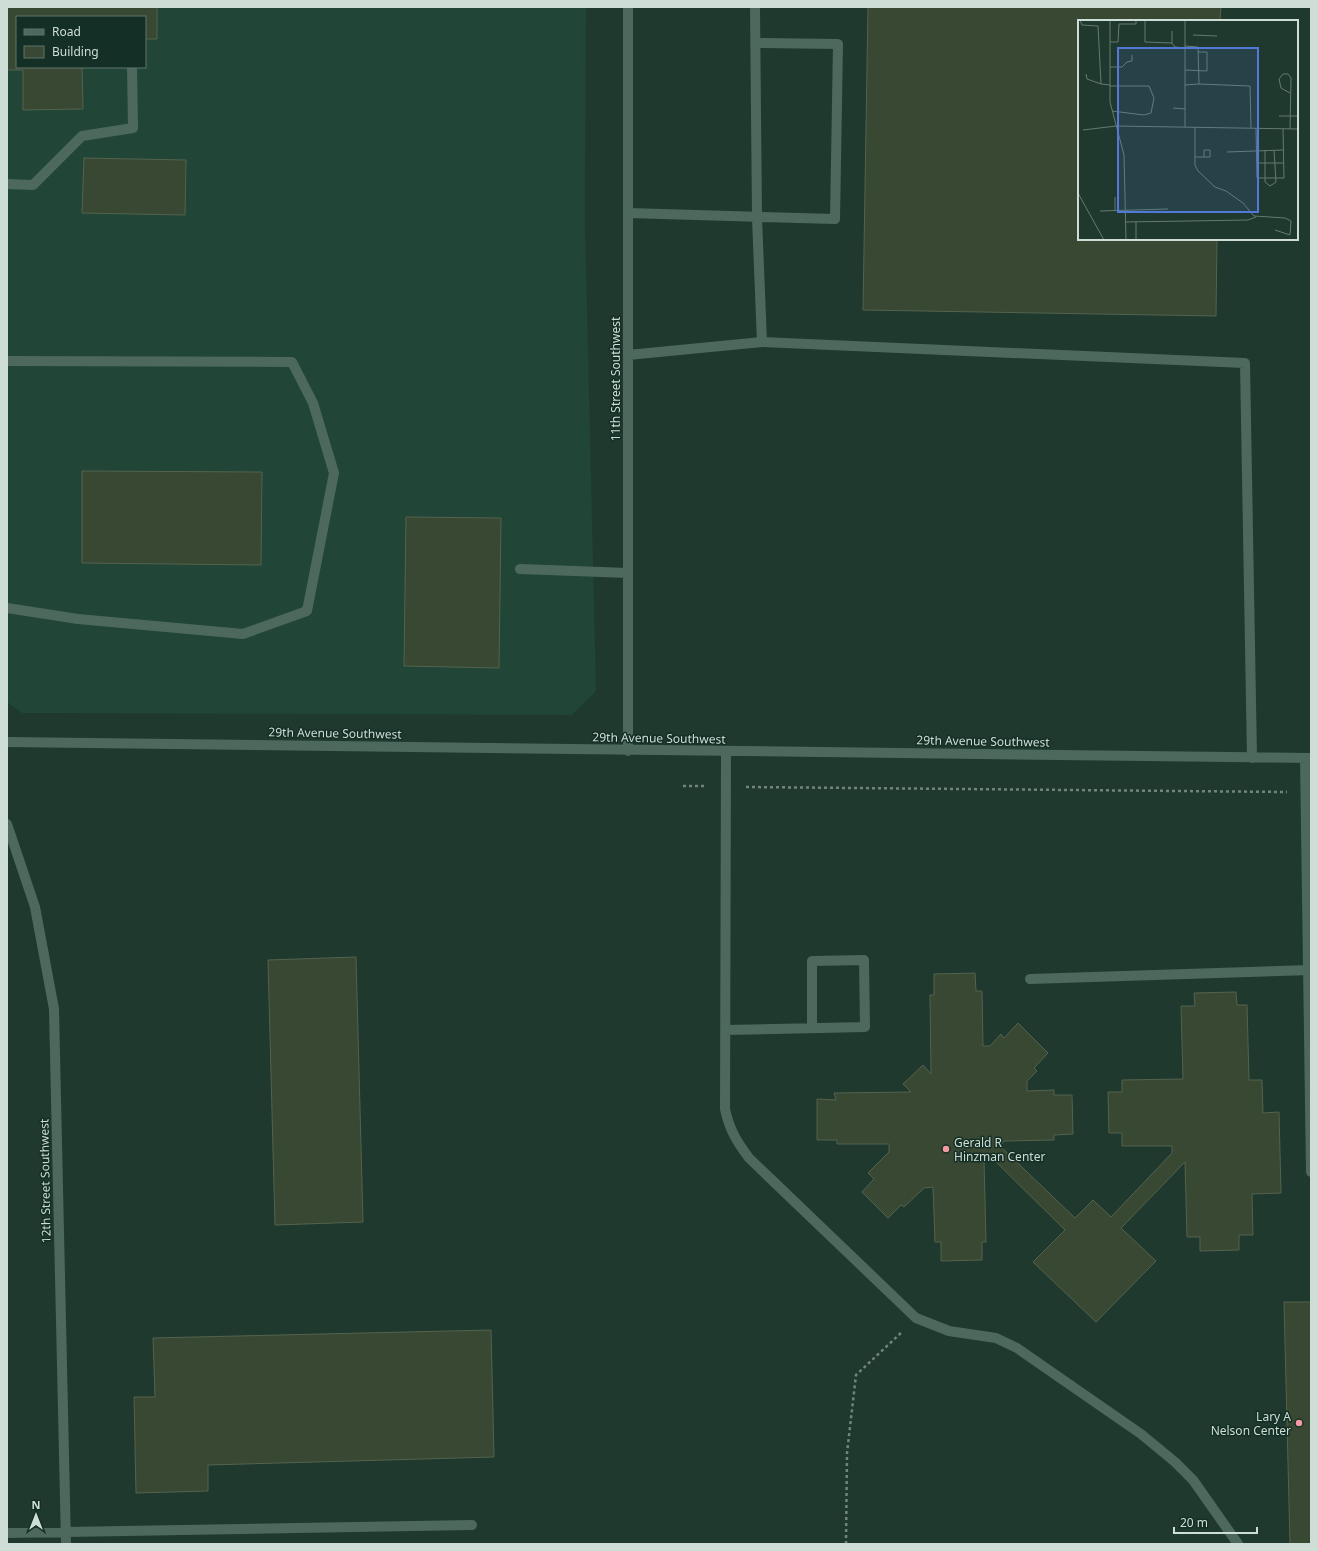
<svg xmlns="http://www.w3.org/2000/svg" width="1318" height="1551" font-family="'Noto Sans',sans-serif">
<rect width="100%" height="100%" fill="#1f392f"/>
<path fill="#214537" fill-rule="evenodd" d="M7,7h579l-1,215 11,469 -24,24 -550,-2 -15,-11zM17,17h128v50h-128z"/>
<path fill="#394833" stroke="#54634e" d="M7,7h150v32h-12v-22h-128v50h65l1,42 -60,1v-40h-16z
M868,7h353l-1,14h-141v218h138l-1,77 -353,-6z
M84,158l102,2 -1,55 -103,-2z
M82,471l180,1 -1,93 -179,-2z
M406,517l95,1 -2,150 -95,-2z
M356,957l7,265 -88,3 -7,-265z
M975,973l1,18h6l1,55h7l11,-12 3,4 14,-15 30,30 -14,15 3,3 -10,10v10l27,-1v5h18l1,39 -19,1v5l-50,1 -4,5 75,72 18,-18 18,17 61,-64v-7h-50v-13h-13l-1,-41h14v-12l61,-1 -2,-73h14l-1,-13 42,-1 1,13h10l2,75h13l1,33 16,-1 2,81 -29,1 1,41h-14v15l-39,1v-14h-13l-2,-75 -64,66 35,33 -60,61 -63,-60 32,-32 -76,-75 -5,5 2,82h-4v18l-41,1v-19h-6l-2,-55 -9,1 -20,19 -3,-2 -13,13 -26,-26 12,-13 -6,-6 21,-21v-8h-52v-4h-20v-41l19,1 -2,-7 77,-1 -8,-8 20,-19 8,9 -1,-79h4v-21z
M1284,1302h27v242h-21z
M491,1330l3,127 -286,8v26l-72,2 -2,-96h21l-2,-59z"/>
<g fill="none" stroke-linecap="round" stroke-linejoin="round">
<path stroke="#70857d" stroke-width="2.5" stroke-dasharray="3 3" stroke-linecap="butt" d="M683,786h24
M746,787l541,5
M846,1544l1,-91 9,-78 47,-44"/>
<path stroke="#4d695d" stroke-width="10" d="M7,184l26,1 49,-49 51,-8 -1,-61
M628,213l207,6 3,-175 -82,-1
M762,342l483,21 7,395
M628,355l134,-13 -5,-124 -2,-211
M7,361l285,1 21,41 21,70 -27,138 -64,23 -165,-15 -71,-11
M520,569l108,4
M7,742l1304,16
M628,751v-744
M726,752l-1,357c4,20 12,33 24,49l167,160 33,13 47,7 21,10 124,86 34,28 18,18 45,64
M1305,758l6,414
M7,824l28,83 19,102 12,535
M1030,979l281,-9
M726,1030l139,-3 -1,-67 -52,1v67
M7,1533l465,-8"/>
</g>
<g fill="#f49aa2" stroke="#142f25" stroke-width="1.5">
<circle cx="946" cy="1149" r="4"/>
<circle cx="1299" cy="1423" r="4"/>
</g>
<g text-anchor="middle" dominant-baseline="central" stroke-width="3" stroke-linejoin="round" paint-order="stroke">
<g font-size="12" fill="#ceded7" stroke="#142f25">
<text transform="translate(615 379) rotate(-90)">11th Street Southwest</text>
<text transform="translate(335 733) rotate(1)">29th Avenue Southwest</text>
<text transform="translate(659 738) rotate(1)">29th Avenue Southwest</text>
<text transform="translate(983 741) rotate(1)">29th Avenue Southwest</text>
<text transform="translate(45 1181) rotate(-91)">12th Street Southwest</text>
</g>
<g font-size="12" fill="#ceded7" stroke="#142f25" text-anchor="start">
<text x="954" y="1142">Gerald R<tspan x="954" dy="14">Hinzman Center</tspan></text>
<text x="1291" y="1416" text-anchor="end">Lary A<tspan x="1291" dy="14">Nelson Center</tspan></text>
</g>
</g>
<g transform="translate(1078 20)">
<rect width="220" height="220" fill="#1f392f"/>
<path fill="none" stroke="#657b72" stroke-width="1" d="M2,0l2,5 16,1 3,58 9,1M32,0v82l14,53 2,85M67,0v22l27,1M94,11v12l3,4 10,1M115,15l24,1M32,22h8l1,-18h17v-4M32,47h12l5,-5 5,-1v-6M107,50l22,1v-19h-9M8,54l1,5 14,5M121,64l51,2 1,42M107,65l14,-1 -1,-37 -13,-1M32,66h39l5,12 -3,15 -7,2 -32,-4M95,88l12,1M201,96h19M107,107v-107M117,107v38l3,6 17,16 11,4 17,12 11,13 31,2 6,3M178,108l1,50h27l-1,-49M212,109l1,-51 -3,-4h-5l-4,5 2,9 9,5M5,110l33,-4 182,3M187,130v32l5,4 6,-4 -2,-32M149,132l56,-2M117,137h15v-7h-6v7M179,143h27M0,173l26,47M37,177v13M22,191l68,-2M47,202l123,-2 8,-3M58,202v18M197,210l15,5 1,-14"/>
<path fill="#5279d8" fill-opacity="0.15" stroke="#5279d8" stroke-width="2" d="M40,28h140v164h-140z"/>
<rect width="220" height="220" fill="none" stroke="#ceded7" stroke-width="2"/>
</g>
<rect width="1318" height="1551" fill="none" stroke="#ceded7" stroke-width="16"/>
<rect x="16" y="16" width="130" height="52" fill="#142f25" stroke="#5e756c"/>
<rect x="24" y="29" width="20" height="6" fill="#4d695d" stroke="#5e756c"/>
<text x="52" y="36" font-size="12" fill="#ceded7">Road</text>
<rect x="24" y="46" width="20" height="12" fill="#394833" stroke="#5e756c"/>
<text x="52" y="56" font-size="12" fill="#ceded7">Building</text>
<g transform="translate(36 1515)" stroke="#142f25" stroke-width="3" paint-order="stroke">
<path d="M0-3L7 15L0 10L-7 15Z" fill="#ceded7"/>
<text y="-6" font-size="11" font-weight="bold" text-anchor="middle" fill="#ceded7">N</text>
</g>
<path d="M1174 1527v6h83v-6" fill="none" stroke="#ceded7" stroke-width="2"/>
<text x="1180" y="1527" font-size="12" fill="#ceded7" stroke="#142f25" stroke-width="3" paint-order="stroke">20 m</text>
</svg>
